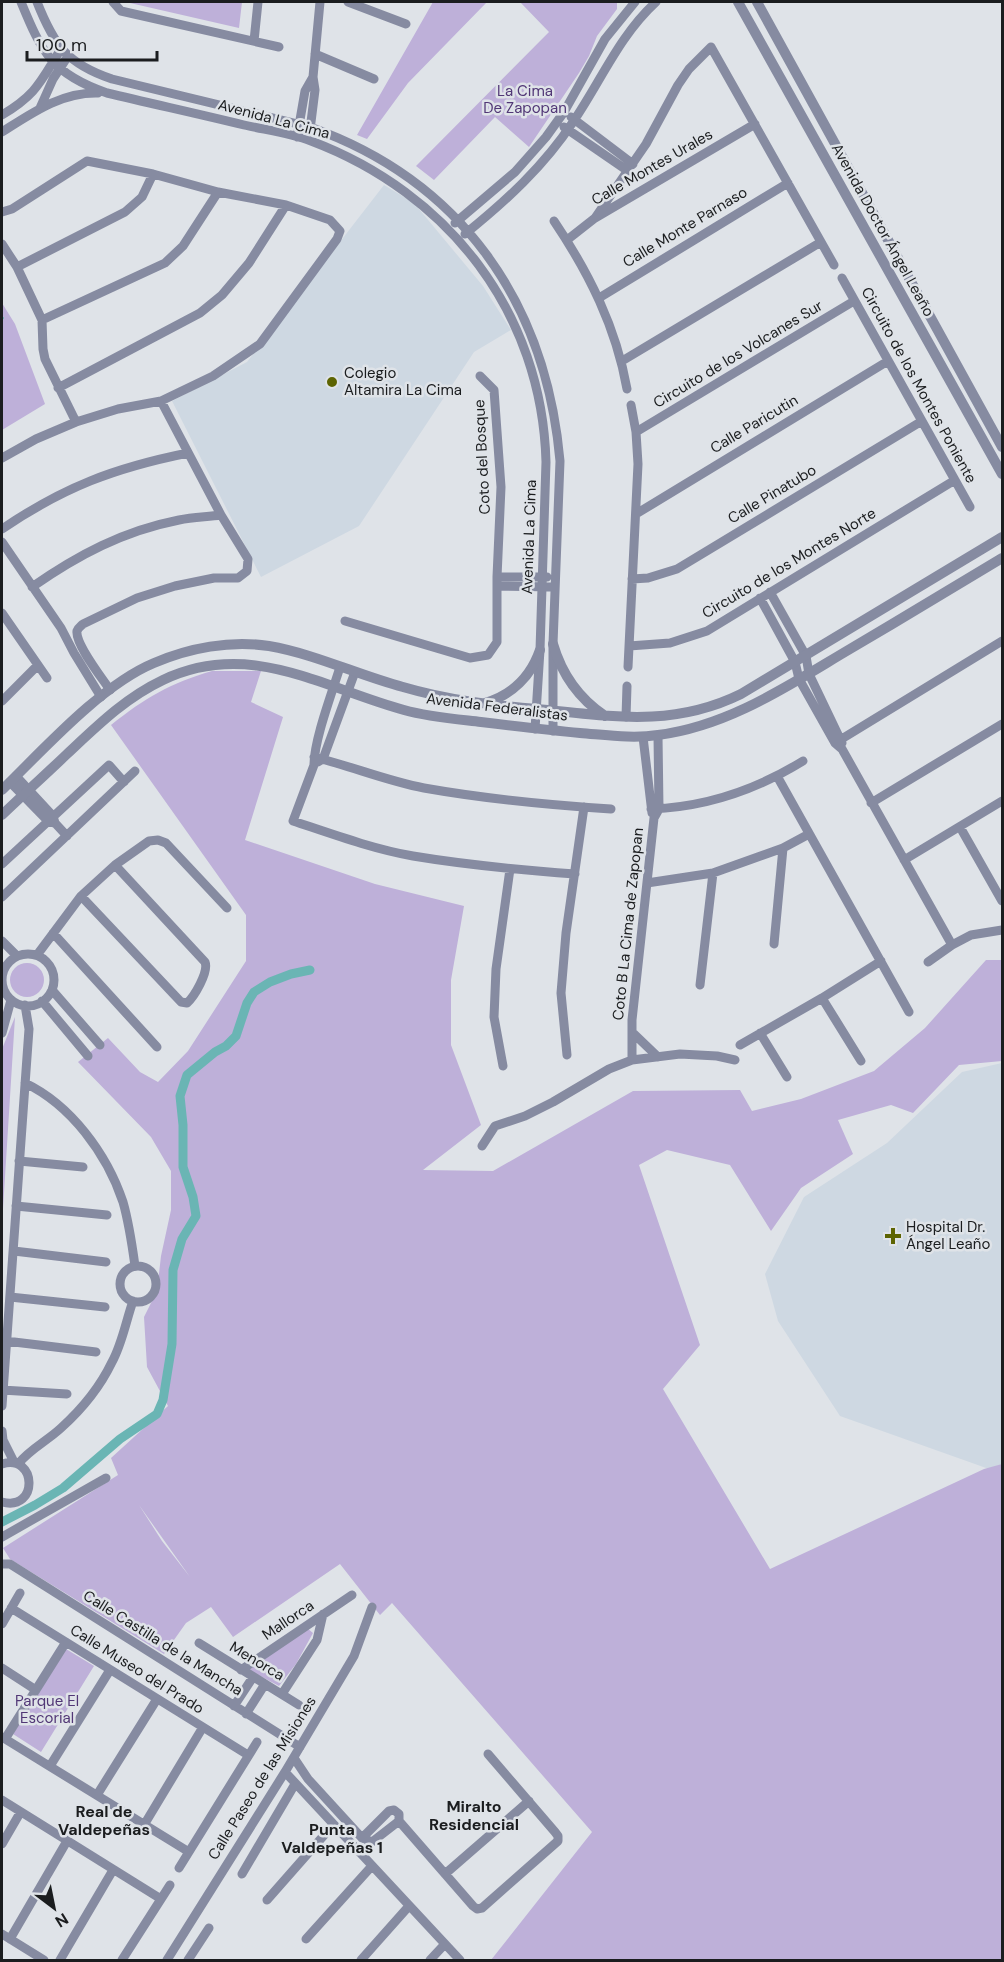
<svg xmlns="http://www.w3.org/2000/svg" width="1004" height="1962" font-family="'DM Sans',sans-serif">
<rect width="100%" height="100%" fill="#dfe3e8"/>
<path fill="#ced8e2" d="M384,185l30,18 69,83 28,44 -37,22 -115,174 -98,51 -89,-176 75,-39z
M1002,1063v401l-13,5 -149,-53 -62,-95 -13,-47 39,-77 83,-54 75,-71z"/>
<path fill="#beb0d9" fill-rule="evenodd" d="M126,2h116l-3,26 -109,-25z
M433,2h54l-79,81 -41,56 -10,-4z
M520,2h97v7l-20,27 -8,20 -10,17 -50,74 -34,-30 -61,63 -18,-14 133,-134z
M2,303l13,21 30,80 -43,26z
M212,671h49l-10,31 32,15 -38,123 130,44 89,22 -13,74v65l30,80 -58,45 70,1 140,-80 107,-1 12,21 49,-12 73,-28 51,-43 61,-68h16v101l-43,4 -46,48 -22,-8 -53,15 15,34 -52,34 -30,43 -41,-66 -63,-15 -28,15 61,180 -37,44 107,180 214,-100 18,-5v496h-511l101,-128 -200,-229 -12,12 -40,-51 -107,73 -22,-30 -25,16 -22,31 -154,-95 -7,-11 115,-73 -7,-17 57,-52 -21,-39 -3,-50 13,-26 4,-35 10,-46v-39l-20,-34 -73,-75 30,-24 32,34 18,10 30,-31 58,-90v-46l-135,-190c34,-27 59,-42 101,-54zM139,1505l51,72 -28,-36z
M10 980a17 17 0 1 1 34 0a17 17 0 1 1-34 0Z
M15,1017l-13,208v-176z
M307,1628l6,5 -17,31 -17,22 -30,-16z
M66,1649l28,17 -53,86 -28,-18z"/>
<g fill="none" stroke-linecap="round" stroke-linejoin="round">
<path stroke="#6ab5b4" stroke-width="2" d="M2,319l1,-1"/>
<path stroke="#6ab5b4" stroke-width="9" d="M2,1522l33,-17 28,-17 57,-49 37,-25 6,-14 9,-56 1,-74 9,-31 14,-23 -3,-19 -10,-30v-42l-3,-29 7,-21 28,-23 11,-6 10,-10 11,-33 7,-11 16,-10 21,-8 19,-4"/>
<path stroke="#868ba1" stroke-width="9" d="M21,2c21,51 31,72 86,91 46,11 92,21 137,32 22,5 46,8 67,16 138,52 231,172 235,321l-6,188 -5,79
M37,2c17,43 30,62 75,77l198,48c152,54 236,176 250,334l-7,183v87
M113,2l8,9 158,36
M348,2l58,22
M254,41l4,-39
M315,54l59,25
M40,108l13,-29 15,-23
M2,115c35,-21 38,-33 59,-66
M571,117l62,47
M564,127l64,44
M310,130l5,-40 -2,-13 7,-75
M2,132c30,-19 59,-40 96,-39
M297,137l8,-46 8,-14
M2,212l10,-3 75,-48 66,13 65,18 68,13 44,15 10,11 -3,8 -77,105 -47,32 -52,25 -43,8 -42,13 -40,17 -34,19
M595,218l51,-74 32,-59 11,-16 22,-22 123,218
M554,221c35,52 62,106 73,168
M455,223l60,-51 31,-35 18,-25 41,-73 30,-37
M465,234c41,-33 79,-68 108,-112 28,-41 46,-86 83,-120
M567,240l28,-22 160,-94
M2,244l15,23 25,53 1,29 2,10 31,63
M17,267l108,-55 17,-15 11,-23
M842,278l128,229
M599,298l189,-115
M42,320l123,-57 18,-17 35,-54
M622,361l199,-119
M58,388l142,-75 22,-18 27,-32 37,-58
M636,432l218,-131
M636,514l252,-153
M2,529c62,-42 112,-61 186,-76
M2,542l59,86 13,25 27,44
M497,577h50
M632,579l16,-1 29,-9 245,-148
M497,586l58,1
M32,587c46,-32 91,-56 147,-67 14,-3 28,-3 42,-5
M770,592l36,64 3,18 33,69
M760,598l35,64 4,17 36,64 7,6 110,196
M2,613l45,65
M345,621l125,37 18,-3 9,-13v-65l4,-90 -7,-97 -14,-14
M629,646l41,-3 37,-12 248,-151
M340,667c-8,26 -26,73 -26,98l-21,56c39,13 80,28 120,35 54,9 108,14 162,18
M628,667l10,-203 -2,-32 -5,-27
M110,690c-8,-12 -35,-46 -33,-59 1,-3 4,-5 6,-7l54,-26 38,-12 39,-8h24l9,-7 1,-12 -27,-44 -60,-114
M2,701l36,-36
M626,717l1,-31
M643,737l9,76
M835,743l167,-102
M314,757c37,9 73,24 110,31 62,11 125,17 187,21
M318,762l5,-3 32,-87
M16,776l37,40 2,7 12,13
M777,776l132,236
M10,782l38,39 6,2
M871,803l131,-79
M651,809c55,-2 105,-19 152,-48
M960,827l42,74
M904,860l98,-59
M2,864l107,-99 15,17
M647,883l66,-10 70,-25 26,-14
M81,896l100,106 6,1c7,-6 22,-31 18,-41l-90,-97
M2,897l133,-126
M53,933l104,114
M2,941l15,15
M774,944l9,-96
M2 980a26 26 0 1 1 52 0a26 26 0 1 1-52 0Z
M37,955l44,-59 34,-31 34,-24 9,-1 8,3 61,65
M928,962l24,-17 19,-10 31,-5
M700,985l13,-112
M52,990l48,55
M822,998l39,63
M42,1001l46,55
M2,1033l9,-33
M633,1033l25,24
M760,1033l27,44
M740,1045l82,-47 59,-37
M567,1055l-6,-62 5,-60 18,-126
M632,1060v-40l22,-202 5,-9 -1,-73
M503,1066l-9,-49 2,-48 14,-100
M25,1083c46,22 82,71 98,119 6,21 9,42 12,64
M482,1146l13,-20 30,-10 28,-14 56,-33 23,-9 48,-6 37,2 18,4
M19,1161l64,6
M16,1206l91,9
M14,1251l92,11
M120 1284a18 18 0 1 1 36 0a18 18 0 1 1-36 0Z
M10,1297l95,10
M6,1341l90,11
M2,1390l65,4
M2,1406l27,-377 -4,-24
M2,1431l1,9 11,22
M2,1464c35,-11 37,48 0,38
M18,1464c12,-15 29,-23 43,-36 20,-18 39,-41 51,-66 10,-18 14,-41 21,-61
M2,1537l104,-59
M2,1564h8l290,183
M11,1608l237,147
M2,1624l18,-31
M199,1643l100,62
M2,1668l34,22
M241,1670l111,-75
M282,1694l35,-54 6,-26
M234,1706l19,-29
M246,1714l19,-30
M2,1737l187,115
M5,1739l61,-97
M294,1758l14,21 54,59 10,4 27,-21
M50,1766l60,-96
M285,1772l175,188
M97,1795l60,-96
M2,1800l159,99
M144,1825l59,-98
M362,1838l27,-27 5,-1 5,4v7l74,85 4,3 5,-1 76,-67v-5l-3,-4 -67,-78
M2,1844l18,-31
M179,1868l78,-126
M242,1874l53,-90
M445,1874l84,-73
M267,1900l66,-75
M2,1934l42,26
M10,1939l57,-98
M306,1939l65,-72
M60,1960l53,-90
M122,1960l48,-75
M167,1960l118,-188 69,-116 18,-49
M188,1960l21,-32
M361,1960l48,-54
M430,1960l14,-15"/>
<path stroke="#868ba1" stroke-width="10" d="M738,2l264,472
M757,2l245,445
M553,644c9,31 25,54 52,72
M485,703c27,-8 46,-27 55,-53
M2,790c41,-40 99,-105 152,-127 35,-15 76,-23 115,-17 46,8 89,29 134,41 44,13 88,18 134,22 73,7 135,19 204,-15l261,-157
M2,815c21,-20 43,-40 65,-61 30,-28 58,-56 96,-74 86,-41 158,7 241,30 25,7 51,9 77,12 33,4 66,8 99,11 26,2 53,6 78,2 71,-9 131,-50 192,-86 51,-30 102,-61 152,-91"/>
</g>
<g fill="#5d6402" stroke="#dfe3e8" stroke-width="2">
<circle cx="332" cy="382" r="6"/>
<path d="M890 1227h6v6h6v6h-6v6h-6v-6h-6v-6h6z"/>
</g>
<g text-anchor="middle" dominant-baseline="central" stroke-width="5" stroke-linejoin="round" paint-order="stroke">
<g font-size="15" fill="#513776" stroke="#dfe3e8">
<text x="525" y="91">La Cima<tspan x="525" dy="17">De Zapopan</tspan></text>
<text x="47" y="1701">Parque El<tspan x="47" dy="17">Escorial</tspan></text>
</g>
<g font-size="15" fill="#1b1d1f" stroke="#dfe3e8">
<text transform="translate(274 119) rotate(15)">Avenida La Cima</text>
<text transform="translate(652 167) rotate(-30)">Calle Montes Urales</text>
<text transform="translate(685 227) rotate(-31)">Calle Monte Parnaso</text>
<text transform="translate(883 230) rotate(61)">Avenida Doctor Ángel Leaño</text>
<text transform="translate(738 354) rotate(-31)">Circuito de los Volcanes Sur</text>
<text transform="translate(919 385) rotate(61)">Circuito de los Montes Poniente</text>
<text transform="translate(754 424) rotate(-31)">Calle Paricutin</text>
<text transform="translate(482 457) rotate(-93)">Coto del Bosque</text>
<text transform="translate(772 494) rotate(-31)">Calle Pinatubo</text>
<text transform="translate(529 537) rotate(-88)">Avenida La Cima</text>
<text transform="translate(789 563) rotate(-31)">Circuito de los Montes Norte</text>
<text transform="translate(497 707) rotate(7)">Avenida Federalistas</text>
<text transform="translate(628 924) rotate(-84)">Coto B La Cima de Zapopan</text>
<text transform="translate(288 1620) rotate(-34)">Mallorca</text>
<text transform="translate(163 1643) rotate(32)">Calle Castilla de la Mancha</text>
<text transform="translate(257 1661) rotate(31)">Menorca</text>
<text transform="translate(137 1669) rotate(32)">Calle Museo del Prado</text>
<text transform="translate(262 1778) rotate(-58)">Calle Paseo de las Misiones</text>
</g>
<g font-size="15" fill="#1b1d1f" stroke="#dfe3e8" text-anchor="start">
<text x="344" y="373">Colegio<tspan x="344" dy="17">Altamira La Cima</tspan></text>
<text x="906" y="1227">Hospital Dr.<tspan x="906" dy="17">Ángel Leaño</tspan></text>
</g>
<g font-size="16" font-weight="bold" fill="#1b1d1f" stroke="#dfe3e8">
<text x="474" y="1806">Miralto<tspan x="474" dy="18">Residencial</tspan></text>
<text x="104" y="1811">Real de<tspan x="104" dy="18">Valdepeñas</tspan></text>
<text x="332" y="1829">Punta<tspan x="332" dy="18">Valdepeñas 1</tspan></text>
</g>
</g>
<rect width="1004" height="1962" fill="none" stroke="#1b1d1f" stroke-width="6"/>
<g transform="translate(54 1908) rotate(148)" stroke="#dfe3e8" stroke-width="4.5" paint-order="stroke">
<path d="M0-4.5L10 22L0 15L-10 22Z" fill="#1b1d1f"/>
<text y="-9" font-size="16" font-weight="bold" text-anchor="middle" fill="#1b1d1f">N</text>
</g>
<path d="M27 51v9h130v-9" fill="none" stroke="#1b1d1f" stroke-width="3"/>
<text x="36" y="51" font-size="18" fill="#1b1d1f" stroke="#dfe3e8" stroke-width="4.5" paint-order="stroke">100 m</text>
</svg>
